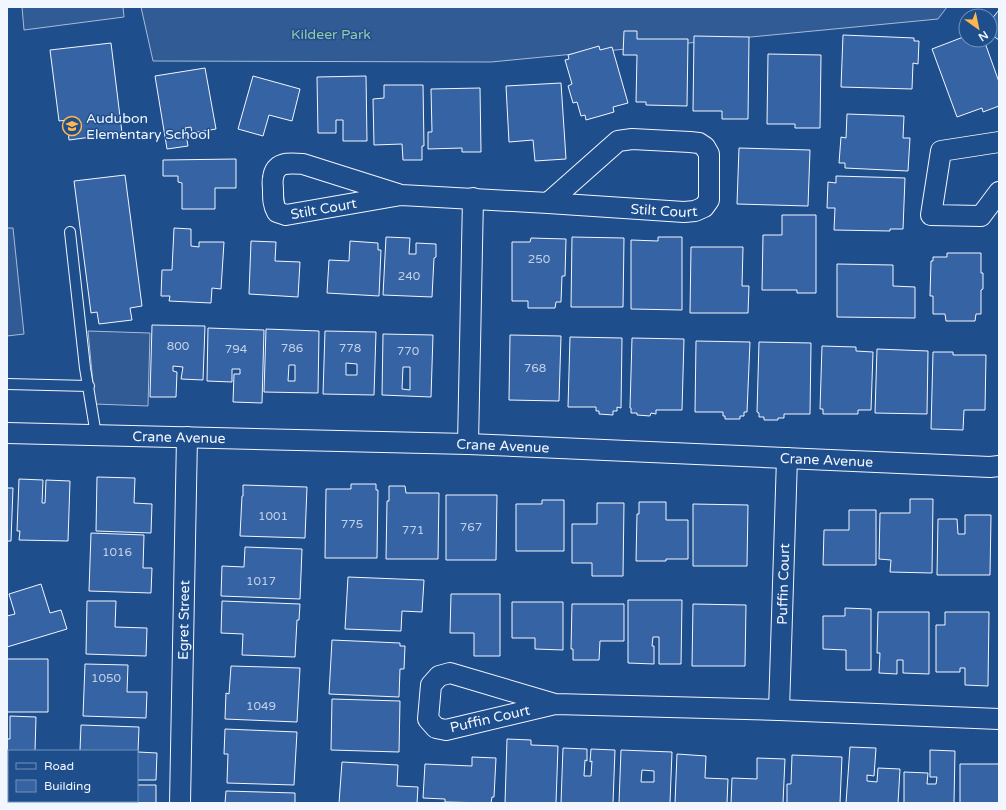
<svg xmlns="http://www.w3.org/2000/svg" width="1006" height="810" font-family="'Varela Round',sans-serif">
<rect width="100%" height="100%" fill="#1f4e8c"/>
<path fill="#305b95" stroke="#a8bbd7" d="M22,7h101l1,10 -100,13z
M141,7h806l-9,12 -447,43 -338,-1z
M7,228h6l11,106 -17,2z
M88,331l62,2 -2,73 -53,-2z"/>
<path fill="#3563a3" stroke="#f2f6ff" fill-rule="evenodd" d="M999,10v30l-9,-6v-13z
M624,31h13v8h51l-1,67 -41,-1v-3h-10l1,-47h-14z
M843,35l71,3v3h5l-1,23 -5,-1 -1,26 -71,-2z
M694,36l55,1 -1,82h-26v-8h-29z
M966,36v4h18l15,42v24l-16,6 -1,-4 -25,9 -25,-68z
M111,43l11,90 -53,7 -2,-20 -8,1 -9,-71z
M599,46l1,4 12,-3 16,56 -15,4 1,5 -28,8 -1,-5 -4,1 -4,-14 -4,1 -5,-17 4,-2 -7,-24 4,-1 -1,-4z
M768,54l53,1 -1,73h-25v-4h-28z
M205,68l11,61 -24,4 -1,-6 -6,1 3,18 -21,3 -12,-73z
M253,76l47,13 -8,32 -23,-6 -6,21 -25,-7z
M366,76l1,65h-24v-21h-7v13h-18l-1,-56z
M561,83l5,76 -31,2 -2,-21 -24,2 -3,-56z
M384,85h39l1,61h-2v14h-19l-1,-16 -28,1 -1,-46 11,-1z
M480,88l1,64h-19v-4l-34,1v-17h4l-1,-43z
M847,114l57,2 -1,22h7l-2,33 -63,-3v-5h-6l2,-26 5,1z
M739,148l71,2 -2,56 -71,-2z
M236,159v29h-21v21h-33v-26l-4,-1v-6h-15v-16z
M125,175l17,131 -12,2 2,12 -33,4 -2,-12 -6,1 -17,-132z
M836,176l69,2 -2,51h-13v2l-56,-1 1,-22h-8l1,-26 8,1z
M782,215h34v78h-19v-3h-35l1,-55h19z
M174,228l17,1v17l8,1v-5h25l-3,47 -9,-1 -1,15 -42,-2 1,-5h-9l1,-26h10z
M386,237l24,1 -1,16h7v-11l20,1v13l-2,1 -2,39 -49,-2z
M572,237l52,1 -1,69h-52z
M658,237h24v73l-51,-1v-69l27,1z
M531,238l35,1 -1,37h-3l-1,26h-5l-1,6h-27v-7h-16v-59h18z
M251,241l25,1 -1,19 25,1 -2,35 -49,-3z
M350,241l28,2v7h3l-2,46 -52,-3 2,-33 20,1z
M691,247h52l-1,39h7l-1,27h-58z
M947,253h34v20h2v16l-2,1v24h-5l-1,7h-29l-1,-7h-12v-18h-3l1,-35h2v-4h14z
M837,264l56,1v21l22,1v31l-78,-1z
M152,325l53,1 -2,54 -22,-1 2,-12 -10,-1v5l4,1 -1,25h-26z
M208,328l56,2 -2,73 -29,-1 1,-28h6v-5h-8v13l-25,-1z
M266,329l53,2 -1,62 -54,-1zM289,365h6v16h-7z
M325,331l51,1 -2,63 -51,-1zM346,363l11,1v11h-11z
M383,334l50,1 -2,62 -49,-2zM403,367h7v23l-8,-1z
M510,335l51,1 -2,65 -50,-1z
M570,337l52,1 -1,70 -4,-1v4h-4v4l-14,-1v-3h-3v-4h-28z
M632,338l52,1 -2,71h-26v4l-5,-1 -1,3 -13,-1v-2h-6v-5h-1z
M696,341l54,1 -3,70h-3v4h-4v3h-15v-3h-2v-4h-28z
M759,342l52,1 -1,71h-26v4h-6v2h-14v-3h-5v-4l-2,-1z
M822,346l34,1v4l17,1 -2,58h-13v4h-35v-5h-3z
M877,349l51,2 -1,63 -52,-1z
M933,352h20v3h33l-1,55h-21l-1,20 -32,-1z
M97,477l38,1 -1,25 18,1 -1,29 -55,-2z
M19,479l24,1 -1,23h3l1,-23 24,1 -2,60 -49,-1 1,-9h-3z
M351,484h25v6h2l-1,68h-52l1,-69h25z
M243,485l64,2 -2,51 -65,-2 2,-40h1z
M389,486h16l1,7h33l-1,66h-52l1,-58h2z
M7,488h6l-2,53h-4z
M446,495h51l-1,65h-50z
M910,499h23l-1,74 -42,-1 1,-12 -12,-1 1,-46h30z
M542,500h22v51h-48v-47h26z
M639,502h27v18h22v39h-22v2h-30l1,-47h2z
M597,503h27l-1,73h-31v-13h-20v-39h25z
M693,504l55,1 -1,61h-54z
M849,510h27v55h-53l1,-35h25z
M965,515h26l-1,60h-53l1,-56h19l1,15h7z
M91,533l53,2 -1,33h9l-1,25 -62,-2z
M245,547l57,2 -2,50 -79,-3 1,-30 22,1z
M348,577l76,3 -2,32 -20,-1 -1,20 -56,-2z
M41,584l9,29 11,-3 6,19 -60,18v-31l8,-2 -6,-20z
M451,594h49v62h-26v-23h-24z
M628,600h54l-1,64h-22v-27h-6l-1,9h2v18l-26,-1z
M87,601h29l-1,26 32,1 -1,28 -60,-2z
M222,601l78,3 -1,16h-2l-2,37 -53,-2 1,-21 -22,-1z
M512,602h51v48l-28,-1v-11h-23z
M572,604h52v37h-24l-1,19h-26v-11h-2z
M693,604l53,1 -1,61h-53z
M845,608l26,1v61h-25v-20l-23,-1v-33h22z
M878,612h51v62l-26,-1v-13h-6v14l-18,-1 1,-20h-3z
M945,612h44l-1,74 -23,-1v-17h-5v4h-24v-47h9z
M332,640l68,3v3h5l-1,23h-4l-1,28 -70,-3z
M7,659h41v53h-41z
M85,664l43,1 -1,27h20l-1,26 -63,-2z
M231,666l69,2 -3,54 -72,-3 1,-26 3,1z
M332,699l68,2 -1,51 -68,-2z
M10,716l26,1 -1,34h-26v35h-2v-47h3z
M81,725l58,2 -1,25 19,1 -1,27h-19v-29h-57z
M225,729l72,3 -3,53 -67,-2 1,-29h-4z
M507,739l24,1v5l27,1 -2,57h-51z
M850,747l26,1 -2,28 -7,-1v6l10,1 1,-14 22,1 -2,34h-52z
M563,748l24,1v12l-2,-1 -1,16h7l1,-15 -2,1 1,-13 24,1 -2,53h-52z
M621,750l51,2 -2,51h-51zM642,770l12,1v11h-13z
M930,750l25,1 -1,52h-50v-31l24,1 -1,11h9l1,-7h-7z
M677,754l29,2 -1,22 23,1 -1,24h-52z
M792,755l50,2 -2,46h-53v-19h4z
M472,757l24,1 -2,39h-2l-1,6 -46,-1v-3l-22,-1 2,-34 47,2z
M757,758l28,1 -2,44h-52l1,-25 25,1z
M342,762l56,3 -1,21 21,1 -1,16h-78z
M960,764h39v39h-39z
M137,785h19v18h-74v-2h55z
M226,791l69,2v10h-70z"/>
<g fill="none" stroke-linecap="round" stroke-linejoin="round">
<g stroke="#f2f6ff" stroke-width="12">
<path id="lane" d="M70,232l15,136 11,67
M7,384l82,2"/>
</g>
<g stroke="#f2f6ff" stroke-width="22">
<g id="street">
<path d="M999,142l-58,9 -10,64 50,1 18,-24"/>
<path id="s1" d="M401,195l-98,-31c-13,-1 -28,-3 -30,14 -1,4 0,8 0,12 0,9 0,15 4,22l9,3 115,-20 147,8 136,9 11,-1 9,-4 5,-7v-46l-4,-7 -6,-4 -9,-1 -58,-3 -14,2 -70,62"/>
<path id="s2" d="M7,433l461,11 522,23 9,-1"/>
<path d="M468,444l5,-246"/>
<path d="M555,704l-109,26 -10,-2 -8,-9 3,-34 8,-9 11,-3 105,31 224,6 220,9"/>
<path id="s3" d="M779,710l8,-252"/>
<path id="s4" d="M180,803l7,-366"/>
</g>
</g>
<use href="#lane" stroke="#1f4e8c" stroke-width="10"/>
<use href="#street" stroke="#1f4e8c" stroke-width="20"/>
</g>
<defs>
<g id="school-ring" transform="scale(1)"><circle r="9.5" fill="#1f4e8c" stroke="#ffb74d" stroke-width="1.5"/><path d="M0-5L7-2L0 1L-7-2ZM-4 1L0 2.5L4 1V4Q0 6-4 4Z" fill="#ffb74d"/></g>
</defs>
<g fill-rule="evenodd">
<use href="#school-ring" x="72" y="126"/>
</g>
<g text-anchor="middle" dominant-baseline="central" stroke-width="3" stroke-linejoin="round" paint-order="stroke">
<g font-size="12" fill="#c3d1e8">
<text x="539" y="259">250</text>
<text x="409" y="276">240</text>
<text x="178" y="346">800</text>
<text x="292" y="348">786</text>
<text x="350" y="348">778</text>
<text x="236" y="349">794</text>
<text x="408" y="351">770</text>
<text x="535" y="368">768</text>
<text x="273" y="516">1001</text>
<text x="352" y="524">775</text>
<text x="471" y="527">767</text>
<text x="413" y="530">771</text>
<text x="117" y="552">1016</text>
<text x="261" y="581">1017</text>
<text x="106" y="678">1050</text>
<text x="261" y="706">1049</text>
</g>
<g font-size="14" fill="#97c8a6" stroke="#1f4e8c">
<text x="331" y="34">Kildeer Park</text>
</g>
<g font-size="14" fill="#f2f6ff" stroke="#1f4e8c" text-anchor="start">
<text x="86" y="118">Audubon<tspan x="86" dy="16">Elementary School</tspan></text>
</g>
<g font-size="14" fill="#f2f6ff" stroke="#1f4e8c">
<text stroke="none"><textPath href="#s1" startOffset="223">Stilt Court</textPath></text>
<text stroke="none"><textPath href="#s1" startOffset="565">Stilt Court</textPath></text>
<text stroke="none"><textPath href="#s2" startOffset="172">Crane Avenue</textPath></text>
<text stroke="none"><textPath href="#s2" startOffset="496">Crane Avenue</textPath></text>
<text stroke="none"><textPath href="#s2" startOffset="820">Crane Avenue</textPath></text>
<text stroke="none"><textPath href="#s3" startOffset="126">Puffin Court</textPath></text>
<text stroke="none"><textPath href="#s4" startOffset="183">Egret Street</textPath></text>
<text transform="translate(490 719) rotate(-13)">Puffin Court</text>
</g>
</g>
<rect width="1006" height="810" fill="none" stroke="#f2f6ff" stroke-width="16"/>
<rect x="8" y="750" width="130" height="52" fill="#1f4e8c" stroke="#7391ba"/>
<rect x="16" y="763" width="20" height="6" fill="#1f4e8c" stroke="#7391ba"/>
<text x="44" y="770" font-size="12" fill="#f2f6ff">Road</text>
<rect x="16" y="780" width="20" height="12" fill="#3563a3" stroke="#7391ba"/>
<text x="44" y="790" font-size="12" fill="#f2f6ff">Building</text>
<g transform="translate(978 28) rotate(147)"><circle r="19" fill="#1f4e8c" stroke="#7391ba"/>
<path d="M0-3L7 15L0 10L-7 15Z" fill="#ffb74d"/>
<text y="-6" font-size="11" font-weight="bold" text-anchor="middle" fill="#f2f6ff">N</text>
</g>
</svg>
